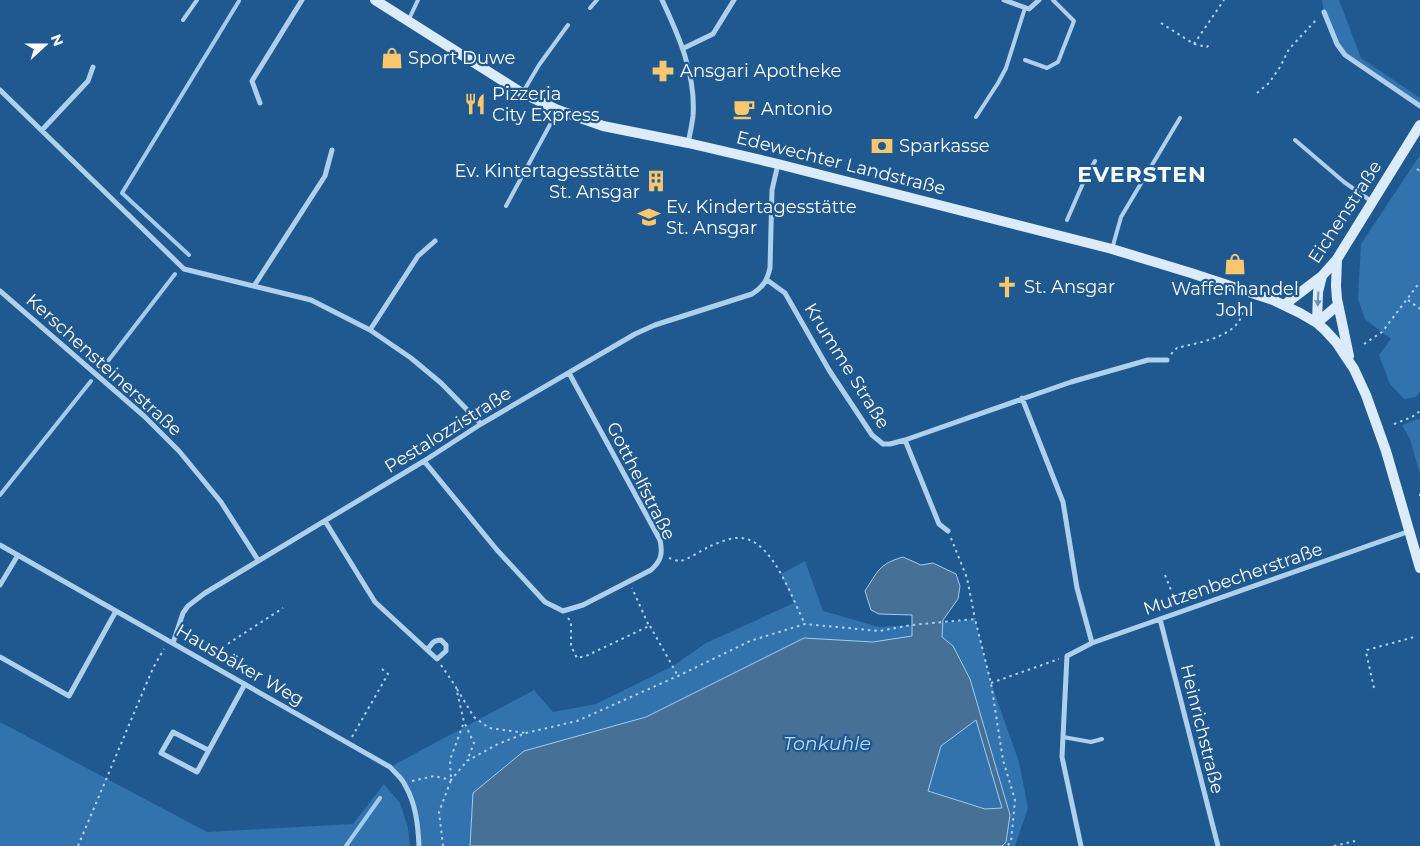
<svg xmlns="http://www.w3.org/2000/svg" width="1420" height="846" font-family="Montserrat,sans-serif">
<rect width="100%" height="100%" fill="#1f5990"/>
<path fill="#3273ad" d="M1322,0h17l22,58 59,40v8l-57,-38 -26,-24 -13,-32z
M1420,155v237l-5,5 -11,2 -14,-15 -11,-29 12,-16 -26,-20 -7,-20 3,-55z
M1420,418v56l-10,-35 -8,-14z
M805,561l18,50 56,16 33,-2 1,11 -40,6 -69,-4 -158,79 -122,34 -50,42 -4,53h-51l-7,-47 -22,-32 144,-77 19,22 43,-8 77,-38 33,-23 88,-40 -13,-29z
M975,619l16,64 28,79 9,46 -13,38h-13l4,-4 4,-27 -40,-136 -28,-42v-14z
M976,720l26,88 -17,1 -57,-18 13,-45z
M0,722l207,110 146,-8 31,-40 16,19 8,25 2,18h-410z"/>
<path fill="#467096" stroke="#a2ccef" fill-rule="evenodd" d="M903,557l18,8 12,-2 23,11 4,12 -2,13 -15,21 -1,17 11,9 17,33 40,136 -4,27 -4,4h-532l3,-53 51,-42 122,-34 158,-79 69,4 39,-6v-21l-33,-1 -8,-4 -6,-19c13,-20 14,-27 38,-34zM976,720l26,88 -17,1 -57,-18 13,-45z"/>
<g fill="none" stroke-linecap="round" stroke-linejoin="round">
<path stroke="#a2ccef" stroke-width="4" d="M189,255l-67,-62 117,-192
M101,370l74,-96
M0,495l91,-114
M346,846l34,-48"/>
<path stroke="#aed0ed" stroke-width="2" stroke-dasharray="2.5 4" stroke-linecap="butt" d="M1161,23l33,21 30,-44
M1194,44l13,3 4,-5
M1257,93l12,-10 11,-16 9,-18 28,-30
M1417,169l3,2
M1408,300l12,9
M1364,344l18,-12 38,-50
M1171,354l6,-6c22,-6 66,-11 66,-41
M1394,424l18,-7 8,-6
M1419,495h1
M951,538l16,40 8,41
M669,558c3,1 8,3 11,3 7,-1 21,-10 28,-14 10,-4 22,-10 33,-9 32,2 51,61 64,86
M1165,575l12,30
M568,618l3,4v24l6,12 9,-2 63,-30 -17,-38
M650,626l28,50
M216,659l10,-14 57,-37
M441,665l15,22 8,35 10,21 -7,18
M991,683l68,-24
M1374,688l-8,-36 1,-2 47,-13
M457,689l17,28 15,11 37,5
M352,737l36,-63 -6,-5
M412,781l22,-5 17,4 16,-19 31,-17 28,-11 51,-12 101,-45 72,-35 55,-17 74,7 33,-6 63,-6 16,64 12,77 12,40 -4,42 -4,4
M78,846l75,-178 11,-19
M443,846l-4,-34 12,-32 -1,-20 14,-38
M1334,846l21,-5"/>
<path stroke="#aed0ed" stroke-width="4" d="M590,8l7,-8
M409,19l9,-19
M183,20l14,-20
M1025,60l22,8 11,-6 16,-41 -21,-21
M523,92l16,-27 29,-40
M976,117l22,-34 8,-15 19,-60
M1295,140l49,42 27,19
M506,206l52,-96
M1067,220l17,-39 11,-20
M1112,249l9,-32 59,-99
M1063,737l28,5 11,-3"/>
<path stroke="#aed0ed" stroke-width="5" d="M662,0c17,36 34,75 31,116 -1,9 -3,18 -5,27
M1004,0l25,9 10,-9
M1324,12l13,32 8,11 75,51
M684,48l29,-14 21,-34
M0,90l184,179 127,31 59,30 41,28 30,25 40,41
M260,103l-8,-22 50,-81
M42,130l46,-49 5,-14
M767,280l18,13 44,77 43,65 11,9h7l15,-4 166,-58 77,-22h19
M254,286l71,-110 7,-26
M0,291l144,125 35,35 42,51 37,58
M370,330l48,-74 17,-15
M1022,398l41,104 14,86 15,55
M905,440l34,84 9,7
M424,461l73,89 48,52 18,9 20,-6 68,-35c10,-9 12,-16 9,-30l-91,-167
M325,521l50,81 62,57 9,-8v-6l-5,-5c-7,0 -9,3 -13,9
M0,545l390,222c5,6 12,11 15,18 11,19 13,40 14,61
M0,585l18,-30
M1160,619l58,227
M173,643l10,-30 5,-7 17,-13 219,-132 57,-37 154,-90 20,-9 97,-31c11,-7 15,-13 18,-26l2,-78 6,-26
M0,657l69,39 47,-85
M208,750l-35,-18 -12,21 36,19 48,-88
M1081,846l-19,-89 5,-101 25,-13 318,-112"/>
<path stroke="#dbebfa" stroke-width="10" d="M375,0l147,93 36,17 45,16 85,17 90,21 334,85 79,24 82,27 27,13 17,10 8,7 11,12 18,27 12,26 20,56 34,117
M1337,259l-1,27 1,13 12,57
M1284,305l38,-29
M1317,323l1,-31 4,-16 15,-17 83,-134
M1317,323l21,-18"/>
</g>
<defs><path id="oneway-solid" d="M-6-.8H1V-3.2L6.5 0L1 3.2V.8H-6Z" transform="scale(1.25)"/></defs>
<use fill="#6a93ba" href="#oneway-solid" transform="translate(1318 299) rotate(93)"/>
<defs>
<g id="shop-bare" transform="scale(1.725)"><path d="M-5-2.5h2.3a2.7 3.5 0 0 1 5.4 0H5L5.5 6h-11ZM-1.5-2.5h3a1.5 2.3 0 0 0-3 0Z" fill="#fbc76e" stroke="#1f5990" stroke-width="2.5" paint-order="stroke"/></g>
<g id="pharmacy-bare" transform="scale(1.725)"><path d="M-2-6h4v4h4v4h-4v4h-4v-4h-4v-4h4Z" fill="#fbc76e" stroke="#1f5990" stroke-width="2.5" paint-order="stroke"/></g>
<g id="restaurant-bare" transform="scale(1.725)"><path d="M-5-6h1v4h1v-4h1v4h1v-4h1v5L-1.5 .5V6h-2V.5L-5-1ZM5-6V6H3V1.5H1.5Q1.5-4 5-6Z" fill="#fbc76e" stroke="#1f5990" stroke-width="2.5" paint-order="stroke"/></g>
<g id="cafe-bare" transform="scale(1.725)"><path d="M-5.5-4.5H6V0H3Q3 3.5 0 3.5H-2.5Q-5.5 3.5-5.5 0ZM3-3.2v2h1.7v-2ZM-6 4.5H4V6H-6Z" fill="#fbc76e" stroke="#1f5990" stroke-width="2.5" paint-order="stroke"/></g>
<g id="bank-bare" transform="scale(1.725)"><path d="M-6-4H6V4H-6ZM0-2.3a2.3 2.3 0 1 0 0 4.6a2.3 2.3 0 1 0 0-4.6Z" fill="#fbc76e" stroke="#1f5990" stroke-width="2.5" paint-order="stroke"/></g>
<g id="building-bare" transform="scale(1.725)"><path d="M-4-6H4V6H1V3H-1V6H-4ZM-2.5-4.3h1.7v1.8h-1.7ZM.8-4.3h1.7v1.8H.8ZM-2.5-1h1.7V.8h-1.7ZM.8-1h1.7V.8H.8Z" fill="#fbc76e" stroke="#1f5990" stroke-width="2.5" paint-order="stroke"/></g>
<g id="school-bare" transform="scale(1.725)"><path d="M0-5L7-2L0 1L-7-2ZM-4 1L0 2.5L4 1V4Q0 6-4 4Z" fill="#fbc76e" stroke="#1f5990" stroke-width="2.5" paint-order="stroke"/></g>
<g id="church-bare" transform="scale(1.725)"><path d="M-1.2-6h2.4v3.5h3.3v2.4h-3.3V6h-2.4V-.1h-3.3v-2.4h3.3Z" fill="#fbc76e" stroke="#1f5990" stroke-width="2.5" paint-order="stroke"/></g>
</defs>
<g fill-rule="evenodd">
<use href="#shop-bare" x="392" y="58"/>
<use href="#pharmacy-bare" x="663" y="71"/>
<use href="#restaurant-bare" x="475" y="104"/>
<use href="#cafe-bare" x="744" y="109"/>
<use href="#bank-bare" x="882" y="146"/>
<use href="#building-bare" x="656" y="181"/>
<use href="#school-bare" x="649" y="217"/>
<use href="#shop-bare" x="1235" y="264"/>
<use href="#church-bare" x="1007" y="287"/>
</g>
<g text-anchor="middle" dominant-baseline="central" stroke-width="4.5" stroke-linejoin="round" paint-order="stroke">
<g font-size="18" fill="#fff" stroke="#1f5990" text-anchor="start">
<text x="408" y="58">Sport Duwe</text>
<text x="680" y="71">Ansgari Apotheke</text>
<text x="492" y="94">Pizzeria<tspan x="492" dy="21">City Express</tspan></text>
<text x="761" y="109">Antonio</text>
<text x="899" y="146">Sparkasse</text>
<text x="640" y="171" text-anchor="end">Ev. Kintertagesstätte<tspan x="640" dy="21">St. Ansgar</tspan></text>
<text x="666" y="207">Ev. Kindertagesstätte<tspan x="666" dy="21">St. Ansgar</tspan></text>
<text x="1024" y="287">St. Ansgar</text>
<text x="1235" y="289" text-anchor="middle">Waffenhandel<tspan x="1235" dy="21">Johl</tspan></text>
</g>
<g font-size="18" fill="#fff" stroke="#1f5990">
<text transform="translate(841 163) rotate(14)">Edewechter Landstraße</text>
<text transform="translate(1345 212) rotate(-57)">Eichenstraße</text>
<text transform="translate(104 365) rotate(42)">Kerschensteinerstraße</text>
<text transform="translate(847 366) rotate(58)">Krumme Straße</text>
<text transform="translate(448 430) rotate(-32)">Pestalozzistraße</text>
<text transform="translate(641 481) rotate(63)">Gotthelfstraße</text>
<text transform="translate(1233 579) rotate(-19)">Mutzenbecherstraße</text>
<text transform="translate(240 665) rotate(30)">Hausbäker Weg</text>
<text transform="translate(1202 729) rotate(76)">Heinrichstraße</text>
</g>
<g font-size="19" font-style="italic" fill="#bad9f4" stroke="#1f5990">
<text x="827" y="743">Tonkuhle</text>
</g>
<g font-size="22" font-weight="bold" letter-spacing="1" fill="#fff" stroke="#1f5990">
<text x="1142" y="174">EVERSTEN</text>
</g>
</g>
<g transform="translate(45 45) rotate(69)" stroke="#1f5990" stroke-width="4" paint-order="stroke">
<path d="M0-4L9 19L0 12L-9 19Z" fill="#ffffff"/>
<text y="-8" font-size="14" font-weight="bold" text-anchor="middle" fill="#ffffff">N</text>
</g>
</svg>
